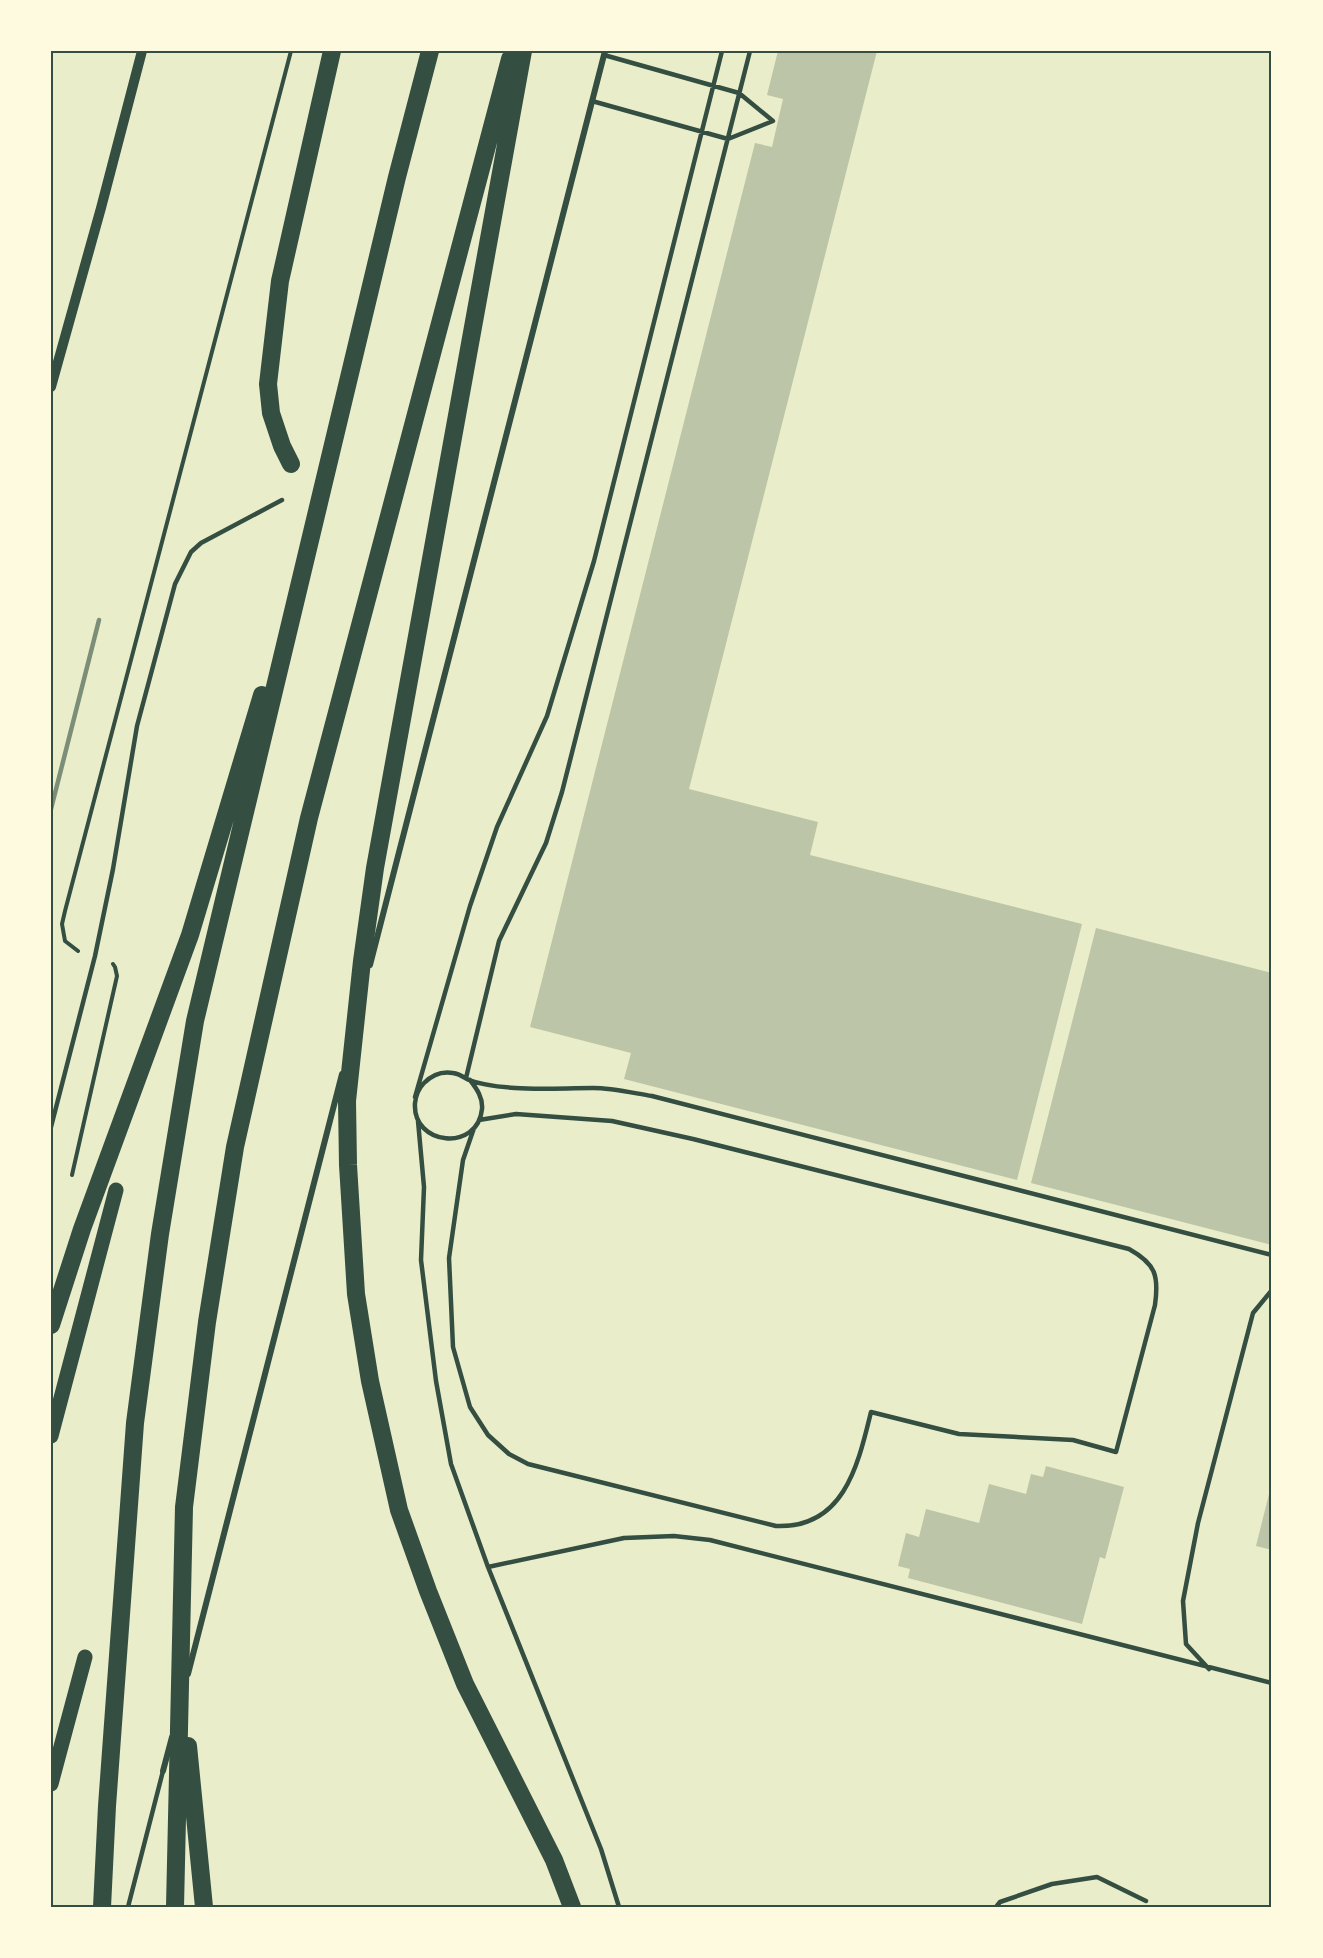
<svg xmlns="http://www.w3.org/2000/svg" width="1323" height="1958" font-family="Commissioner,sans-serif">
<rect width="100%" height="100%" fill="#e9edc9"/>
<path fill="#bcc5a7" d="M778,51h99l-188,738 129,33 -8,33 272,69 -65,256 -393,-101 7,-26 -101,-26 225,-884 17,4 11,-48 -16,-4z
M1096,928l176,45v272l-241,-62z
M1046,1466l78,21 -19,72 -5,-2 -18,67 -174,-46 2,-9 -12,-3 8,-33 13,4 7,-28 53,14 10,-39 37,10 5,-20 12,3z
M1271,1486h1v64l-16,-4z"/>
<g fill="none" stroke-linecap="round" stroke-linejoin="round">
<path stroke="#344e41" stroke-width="4" d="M78,951l-13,-10 -3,-17 3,-13 226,-860
M72,1175l45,-199 -2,-9 -2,-3"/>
<path stroke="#344e41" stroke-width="4.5" d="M592,101l136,38 45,-18 -34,-28 -135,-38
M466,1078l33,-137 47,-98 16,-51 188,-741
M470,1080c7,9 13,18 12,29 -4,43 -70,37 -67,-6 1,-8 3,-14 9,-20 8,-8 18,-12 29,-10 7,1 10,4 16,7 13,5 32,7 46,8 26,2 52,0 78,0 19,0 40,5 59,8l620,159
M415,1097l55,-191 27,-79 50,-111 47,-155 128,-510
M418,1121l6,66 -3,73 15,121 15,83 37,103 113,282 18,58
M51,1127l44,-171 18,-87 24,-143 38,-142 16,-32 10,-9 81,-43
M474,1128l-11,32 -14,98 4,89 17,60 18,28 21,19 19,10 248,62c68,3 82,-61 95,-114l88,22 114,6 43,12 39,-147c4,-29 1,-41 -26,-56l-436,-110 -81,-18 -96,-7 -37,6
M488,1567l136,-29 50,-2 36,4 562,143
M1209,1669l-23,-25 -3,-43 15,-78 55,-210 19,-23
M128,1907l35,-136
M996,1907l4,-5 52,-18 45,-7 49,24"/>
<path stroke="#344e41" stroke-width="6" d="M370,965l235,-914
M188,1674l154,-600
M163,1771l9,-34"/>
<path stroke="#344e41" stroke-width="10" d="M51,387l50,-179 41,-157"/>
<path stroke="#344e41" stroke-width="15" d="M51,1436l65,-246
M51,1784l34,-127"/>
<path stroke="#344e41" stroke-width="18" d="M523,51l-148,817 -13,93 -15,140 1,64 8,129 14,87 29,129 29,81 37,93 89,176 18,47
M291,464l-9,-18 -11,-33 -3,-29 12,-103 52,-230
M51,1325l31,-96 108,-294 72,-240
M188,1746l16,161
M102,1907l5,-101 28,-383 25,-189 35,-213 202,-844 33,-126
M175,1907l9,-400 23,-185 28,-175 74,-329 201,-759"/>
<path stroke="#7c8e77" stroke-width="4.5" d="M51,809l48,-189"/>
</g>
<rect width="1323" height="1958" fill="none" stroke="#fefae0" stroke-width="105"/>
<rect x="52" y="52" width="1218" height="1854" fill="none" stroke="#344e41" stroke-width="2"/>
</svg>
